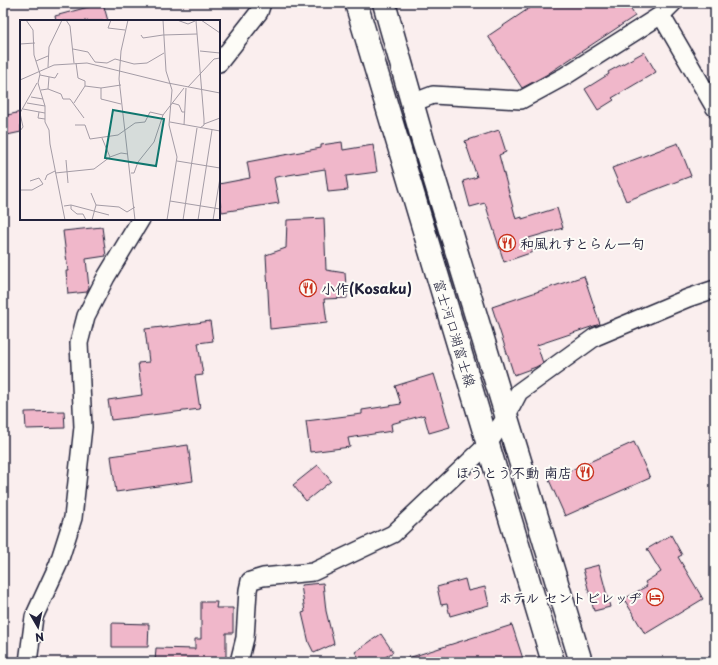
<svg xmlns="http://www.w3.org/2000/svg" width="718" height="665" font-family="'Playpen Sans','Klee One',sans-serif">
<rect width="100%" height="100%" fill="#faeeee"/>
<filter id="ink" filterUnits="userSpaceOnUse"><feTurbulence type="fractalNoise" baseFrequency=".025" numOctaves="2"/><feDisplacementMap in="SourceGraphic" scale="8" xChannelSelector="R" yChannelSelector="G"/><feConvolveMatrix kernelMatrix="1 2 1 2 8 2 1 2 1" color-interpolation-filters="sRGB"/></filter>
<g filter="url(#ink)">
<path fill="#f0b7ca" stroke="#22223b" d="M103,3l5,18h-52l-1,-5z
M537,3h90l8,13 -89,59 -24,13 -34,-52z
M644,52l12,20 -44,26 2,2 -16,10 -13,-21 24,-15 -1,-2z
M21,112v20l-14,3 -4,-19z
M499,130l7,22 -7,3 17,64 6,-2v2l35,-11 6,20 -34,10 4,14 -29,10 -19,-59 -15,4 -7,-26 14,-4 -12,-36z
M342,142l1,8 30,-5 4,27 -31,4 2,14 -20,2 -3,-23 -49,8 -2,1 5,25 -57,9 -3,-13v-15l31,-6 -3,-16 74,-14v-3z
M678,143l13,33 -65,25 -14,-33z
M324,218l2,52 19,3 2,25 -23,1 3,24 -57,6 -4,-74 20,-7 1,-28z
M102,227l4,29 -20,3 3,29 -2,4 -19,2 -2,-23h2l-5,-40z
M584,276l16,48 -63,21 6,18 -7,4 -22,8 -22,-68z
M210,321l3,20 -15,2 5,32 -8,1 5,33 -89,11 -3,-20 34,-5 -4,-32 11,-1 -4,-33 17,-2v1z
M434,374l16,53 -21,6 -5,-18 -33,9 1,7 -44,7 2,9 -40,5 -4,-31 56,-7v-4l39,-6 -6,-18z
M64,411l1,17 -39,1 -1,-17z
M634,442l16,36 -85,38 -16,-36z
M188,445l5,36 -77,11 -5,-36z
M318,465l13,16 -25,20 -13,-16z
M671,535l11,20 -4,2 25,42 -58,35 -21,-35 23,-13 -2,-4 16,-10 -14,-23z
M599,565l11,42 -16,4 -11,-42z
M465,579l3,12 17,-4 4,18 -39,11 -3,-12 -6,1 -4,-18z
M323,583l3,28 8,33 -20,9 -5,-10 -7,-30 3,-1 -4,-27z
M201,602h16l-1,6h17v25h-7v29h-71l1,-14 39,1v-10h6z
M112,623l37,1 -1,23h-36z
M512,625l12,37h-119v-3z
M381,634l12,18 -15,10h-16l-7,-10z"/>
<g fill="none" stroke-linecap="round" stroke-linejoin="round">
<g stroke="#22223b" stroke-width="20">
<path id="street" d="M661,15l54,93
M219,63l40,-51 3,-9
M412,103l21,-8 88,5 44,-24 96,-61 12,-12
M28,662l6,-45 24,-52 15,-47 10,-91 -4,-84 7,-27 20,-39 35,-58
M239,662l6,-24 3,-48 2,-9 13,-4 50,-5 80,-38 95,-90 18,-27 13,-25 76,-55 93,-39 27,-9"/>
</g>
<g stroke="#22223b" stroke-width="25">
<path id="secondary" d="M356,3l197,659
M384,3l39,138 158,521"/>
</g>
<use href="#street" stroke="#fdfcf7" stroke-width="17"/>
<use href="#secondary" stroke="#fdfcf7" stroke-width="22"/>
</g>
</g>
<defs>
<g id="restaurant-ring" transform="scale(0.9)"><circle r="9.5" fill="#fdfcf7" stroke="#c8321e" stroke-width="1.5"/><path d="M-5-6h1v4h1v-4h1v4h1v-4h1v5L-1.5 .5V6h-2V.5L-5-1ZM5-6V6H3V1.5H1.5Q1.5-4 5-6Z" fill="#c8321e"/></g>
<g id="hotel-ring" transform="scale(0.9)"><circle r="9.5" fill="#fdfcf7" stroke="#c8321e" stroke-width="1.5"/><path d="M-6-4.5h1.5V1H6V5H4.5V3h-9V5H-6ZM-4 0a1.8 1.8 0 1 1 3.6 0ZM.5 0V-2.5h3Q6-2.5 6 0Z" fill="#c8321e"/></g>
</defs>
<g fill-rule="evenodd">
<use href="#restaurant-ring" x="507" y="243"/>
<use href="#restaurant-ring" x="308" y="288"/>
<use href="#restaurant-ring" x="585" y="472"/>
<use href="#hotel-ring" x="655" y="597"/>
</g>
<g text-anchor="middle" dominant-baseline="central" stroke-width="4" stroke-linejoin="round" paint-order="stroke">
<g font-size="14" font-weight="bold" fill="#22223b" stroke="#fdfcf7" text-anchor="start">
<text x="520" y="243">和風れすとらん一句</text>
<text x="321" y="288">小作(Kosaku)</text>
<text x="572" y="472" text-anchor="end">ほうとう不動 南店</text>
<text x="642" y="597" text-anchor="end">ホテル セントビレッヂ</text>
</g>
<g font-size="14" fill="#22223b" stroke="#fdfcf7">
<text transform="translate(455 333) rotate(73)">富士河口湖富士線</text>
</g>
</g>
<g transform="translate(20 20)">
<rect width="200" height="200" fill="#faeeee"/>
<path fill="none" stroke="#a49ca6" stroke-width="1" d="M6,0l7,10 1,25 6,19 -2,9 7,23v16l4,8 1,14 15,76M46,0l4,6 4,37M91,0l-3,8 17,2M108,0l-7,31 -2,28 16,141M143,0l3,51 6,19 -3,35 8,32 -10,63M157,0l11,4 7,-3M181,0l19,13M176,1l8,98v6l-4,3M121,15l2,3 20,-3M143,15l34,-1M0,24l15,-1M53,29l15,3 7,10 12,1 8,-4 19,5 13,-1 17,-10M180,31l20,2M16,41l12,-5M56,43l2,15 7,3v5l16,2 20,-3M28,47l1,-20 13,-27M20,55l15,3 3,-5M0,60l34,-15 33,-2 81,20 52,10M168,67l26,-28 6,-1M81,68v11l20,5M28,69l1,-12M21,70l7,-1 13,5 2,5h7l14,19M11,77l12,2M7,83l18,3M54,83l11,-17M152,83l7,2 3,7h3M3,89l22,4M19,92l-1,6 7,1M150,102l50,9M184,104l16,-6M55,105h10l5,14 28,-4 17,-12 10,-1 5,-10 13,3 21,-27M164,105l2,-37M0,111l3,-4 -3,-14 17,-30M82,118l8,19M46,140l2,23M157,141l43,7M35,153l39,-4 16,-12 11,-4 7,1M111,153h3l4,-11 16,-20 9,-27M25,160l2,-5 8,-4M0,170h12l11,-6 -4,-6 -9,3M71,173l5,12M150,181l50,8M51,185l38,10M44,186l7,-1v4l6,5h6l3,6M72,200l4,-15 23,2 8,5 8,-5M163,200l14,-92M178,200l14,-90M193,200l7,-42"/>
<path fill="#0f766e" fill-opacity="0.15" stroke="#0f766e" stroke-width="2" d="M93,90l51,9 -8,47 -51,-8z"/>
<rect width="200" height="200" fill="none" stroke="#22223b" stroke-width="2"/>
</g>
<rect width="718" height="665" fill="none" stroke="#fdfcf7" stroke-width="16"/>
<rect x="8" y="8" width="702" height="649" fill="none" stroke="#22223b" stroke-width="1.5" filter="url(#ink)"/>
<g transform="translate(38 627) rotate(171)" stroke="#fdfcf7" stroke-width="3" paint-order="stroke">
<path d="M0-3L7 15L0 10L-7 15Z" fill="#22223b"/>
<text y="-6" font-size="11" font-weight="bold" text-anchor="middle" fill="#22223b">N</text>
</g>
</svg>
